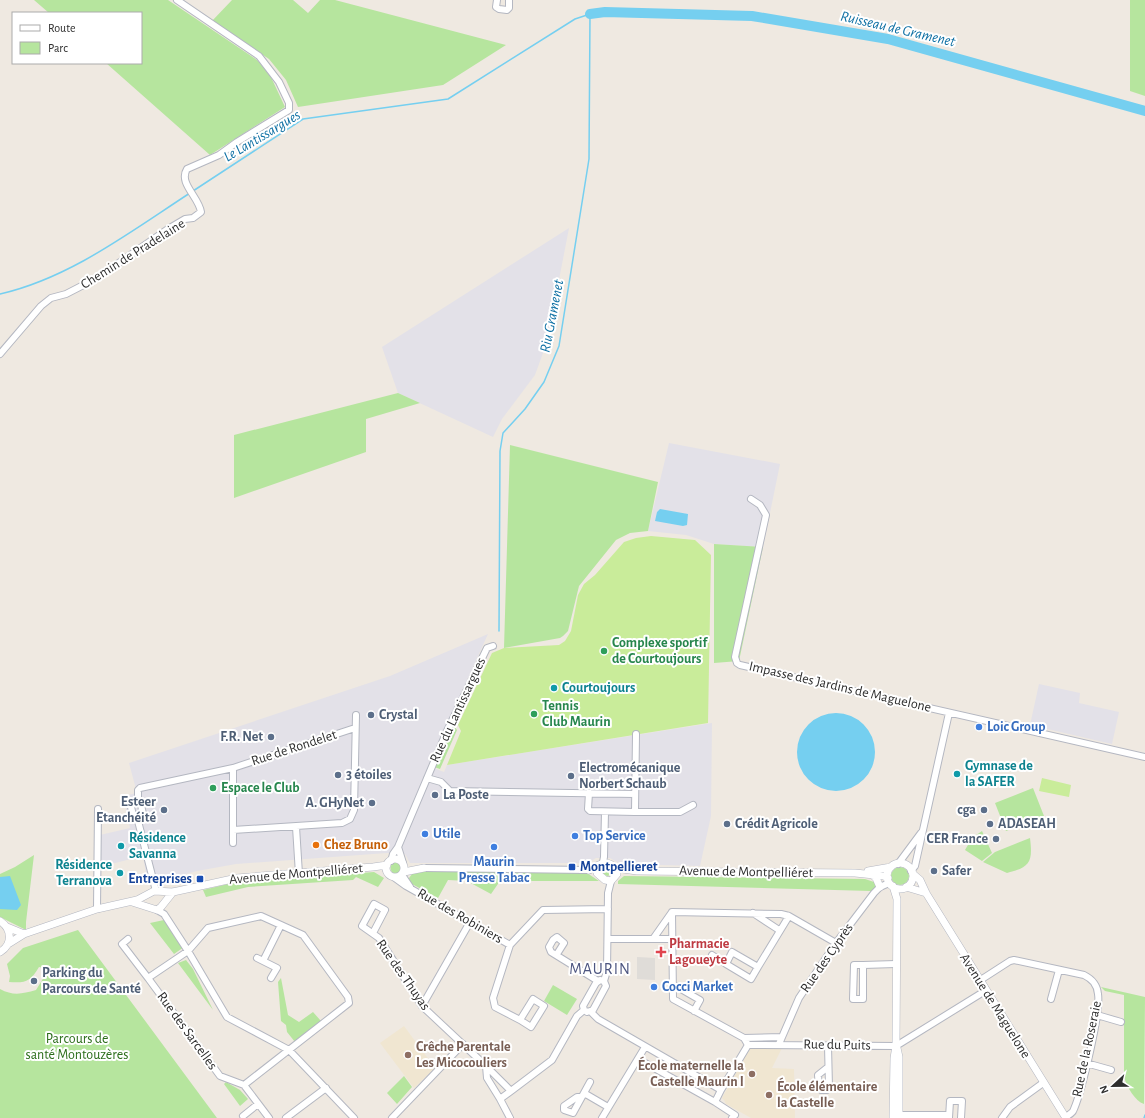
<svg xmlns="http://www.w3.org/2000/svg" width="1145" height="1118" font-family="'Alegreya Sans',sans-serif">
<rect width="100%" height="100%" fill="#efe9e1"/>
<path fill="#e3e1e8" d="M569,228l-22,114 -12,33 -33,44 -9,18 -95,-44 -16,-46z
M669,443l111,21 -17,83 -49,-3 -28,-9 -38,-4z
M488,634l-60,132 16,6 3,-7 265,-42 -1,93 -11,50 -80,-2 -10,-6h-14l-8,5h-178l-5,-9 -18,-1 -151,11 -39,7 -49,13 -5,-28 -44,11 1,-32 30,-7 -7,-32 14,-3 -8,-30 261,-87z
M1039,684l41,9 -1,10 40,9 -7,32 -82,-19z"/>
<path fill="#f0e6d1" d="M404,1026l31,42 -21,20 -34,-45z
M750,1048h32l-10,20 22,1 1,49h-44l-25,-14 -2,-4 -2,-2z"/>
<path fill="#b6e59e" d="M34,0h134l89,60 13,15 15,32 -75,48 -104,-92h35v-50h-92z
M232,0h61l15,13 12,-13h15l171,45 -63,40 -145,22 -12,-27 -17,-21 -57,-38z
M1130,0h15v96l-15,-5z
M398,393l22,10 -54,16v33l-132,46v-63z
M510,445l148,37 -10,49 -18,2 -14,7 -37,46 -11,45 -5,5 -3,2 -56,10z
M714,544l49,3 -24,114 -25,2z
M451,726h3l3,4 -17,39 -6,-2z
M1033,788l11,28 -38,15 -11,-28z
M982,831l10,22 -10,8 -17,-11 7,-12z
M1030,838c3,24 0,29 -23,35l-24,-11 12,-10z
M34,855l-8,67v8l-26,-13v-43l15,-7z
M390.5 868a5.5 5.5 0 1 1 11 0a5.5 5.5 0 1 1-11 0Z
M604,866l7,4 1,5 -5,1 -6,-4v-3z
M891 876a9 9 0 1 1 18 0a9 9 0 1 1-18 0Z
M422,871l165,2 12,8h-99l-9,13 -24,-13 -19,-1 -10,18 -28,-15 -1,-5 3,-4z
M374,872l10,6 -6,9 -22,-10 -3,3 -105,7 -42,10 -3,-7 25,-6z
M624,876l241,3 9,3 2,5 -5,4 -253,-7v-3z
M164,920l20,27 -10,7 -24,-31z
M78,930l139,188h-217v-129c13,7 22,5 36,1l13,-21 -10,-2c-9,15 -13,16 -30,15l1,-6 -3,-12 16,-16z
M186,960l7,9 20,41 -35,-47z
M281,978l7,37 11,7 14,-10 8,9 -26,21 -8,-10 -1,-7 -5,-4 -3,-39z
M553,985l24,14 -10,16 -23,-14z
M1101,987l44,10 -1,107c-9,-3 -17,-17 -20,-27v-82l-19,-4z
M404,1076l8,11 -15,17 -10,-11z
M226,1082l14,8 8,9 -8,7 -16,-22z"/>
<path fill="#c9ec9a" d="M651,536l44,4 16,15 -3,168 -261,42 14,-34 -3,-6 34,-72 12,-5 55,-3 6,-4 6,-10 7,-36 6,-11 11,-9 29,-33 12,-4z
M1042,778l29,7 -2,12 -30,-6z"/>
<path fill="#dfdcd8" d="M637,957l18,1v22l-18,-1z"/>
<path fill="#75cff0" d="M660,509l28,5 -1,11 -4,1 -28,-5 2,-9z
M797 752a39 39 0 1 1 78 0a39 39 0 1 1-78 0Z
M10,876l11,29 -4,5 -17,-1v-32z"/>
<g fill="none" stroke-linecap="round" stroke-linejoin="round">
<path stroke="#75cff0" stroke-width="1.5" d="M193,191l110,-72 145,-20 127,-80 15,-5 -1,145 -30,187 -15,36 -19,27 -22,24 -3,18 -1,180
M0,294c70,-16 130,-62 190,-101
M1144,1118l1,-3"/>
<path stroke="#75cff0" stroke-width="10" d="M590,14l15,-2 147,4 136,23 257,72"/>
<g stroke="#b4b7c1" stroke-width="8">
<path id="minor" d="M497,0l-1,7 3,2 8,1 2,-2v-8
M0,354l41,-48 10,-8 15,-4 31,-16 71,-49 17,-10 8,-1 8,-6c-2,-15 -23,-29 -14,-43l32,-14 18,-13 52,-32v-7l-10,-21 -20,-26 -82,-56
M751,499l9,6 6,10 -31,142 2,6 3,2 405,92
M233,768v75
M427,778l14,4 9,9 185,3
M589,793l-1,16 2,2 45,1 1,-78
M138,800v-10l2,-2 93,-20 122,-40
M635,812h45l13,-7
M138,821l-4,-2 -4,-16 6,-3 4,1 4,17 -6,3 18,70
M296,827l3,47
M233,830l109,-7 8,-4 4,-9 2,-95
M398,847l5,16
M391,861l2,-7 5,-7 49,-116 40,-83 6,-2
M603,862l1,-5 1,-45
M898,864l23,-31
M424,868l165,2
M911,871l4,-5 34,-153
M402,875l8,12
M395,878l11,8 104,59
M97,909l1,-100
M157,910l7,4 24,37 39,66 62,33 65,68
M672,912l1,87 71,39 4,7
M753,913l26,17
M261,916l42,19 45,62 1,6 -105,82 -24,-9 -72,-98 40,-27 20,-23z
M373,933l12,-23 -11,-6 -12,22 17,12 43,68 64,60
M128,939l-6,5 26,34
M608,939h45l19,-27 109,2 8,2 47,27
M653,939h21
M732,952l26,15 -7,12 -25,-15z
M557,954l7,-11 -7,-6 -4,3 -4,7 2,5 47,29
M712,955l14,9
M257,958l20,10 -6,10
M263,961l18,-36
M854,965h9v34h-10z
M863,965l33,-1
M758,967l31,-51
M600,980l4,1 2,5 -13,24 -6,2 -3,-2 -1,-4 13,-23z
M604,981l3,-10 1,-78 3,-12
M979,981l31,-20 4,-1 70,15c8,4 13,9 14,19 3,18 -16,96 -24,115 -1,4 -5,6 -9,8
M674,985l26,15 -6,11
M533,999l11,7 -13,21 -11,-7z
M1051,999l8,-29
M422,1006l48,-84
M591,1012l7,7 123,71 -6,12 -77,-43
M1097,1015l24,7
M520,1020l-25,-13 -2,-9 17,-53 33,-35 65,-1
M744,1038l38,-1
M779,1044l20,-46 37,-55 38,-50 6,-6 9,-4
M748,1045l148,1 89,-55
M1086,1063l25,7
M486,1066l25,25 -11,8 -13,-21z
M828,1067l-10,8 1,13 2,2h6l2,-3 -1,-41
M244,1085l25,33
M721,1090l27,-45
M511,1091l41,-31 25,-44 7,-6
M584,1093l24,14
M580,1097h-3l-13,9v4l9,3 17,-31
M500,1099l10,19
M715,1102l20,13 -3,3
M895,1115h54
M243,1116l15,-12
M286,1118l40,-30
M392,1118l71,-74
M602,1118l43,-71
M949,1118l1,-17h12l-1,17
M1002,1118l8,-11 33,-24"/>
</g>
<g stroke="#b4b7c1" stroke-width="8">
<path id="tertiary" d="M386 868a9 9 0 1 1 18 0a9 9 0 1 1-18 0Z
M887 876a13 13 0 1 1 26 0a13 13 0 1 1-26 0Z
M616,868l21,3 218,2 29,3 4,2
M589,870c11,-5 16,-12 27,-2l1,6 -6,7 -6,-1 -8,-7 -1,-6
M868,871l23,-4
M404,872l20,-4
M871,874l5,4 4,9
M913,874l7,6 6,13 140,225
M893,886l4,13 -1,147 -2,12 -1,60
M906,887l20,6
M132,902l25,8 4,-3 12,-15
M0,921c12,8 13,23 0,31
M7,927l17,7
M8,944l16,-10 73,-25 40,-9 17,-9 19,1 64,-14 136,-11 14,-2
M897,1048l2,9v61"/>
</g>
<use href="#minor" stroke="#fff" stroke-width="6"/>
<use href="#tertiary" stroke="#fff" stroke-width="7"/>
</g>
<g fill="#2e9e5b" stroke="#fff" stroke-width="1.5">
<circle cx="604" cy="651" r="4"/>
<circle cx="534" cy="714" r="4"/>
<circle cx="213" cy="788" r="4"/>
</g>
<g fill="#0f9aa8" stroke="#fff" stroke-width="1.5">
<circle cx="554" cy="688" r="4"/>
<circle cx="957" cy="774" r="4"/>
<circle cx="121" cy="846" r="4"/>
<circle cx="120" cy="873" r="4"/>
</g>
<g fill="#5c6f8a" stroke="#fff" stroke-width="1.5">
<circle cx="371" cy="715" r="4"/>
<circle cx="271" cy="737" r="4"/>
<circle cx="338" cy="775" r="4"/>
<circle cx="571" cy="776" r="4"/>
<circle cx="435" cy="795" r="4"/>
<circle cx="372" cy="803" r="4"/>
<circle cx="164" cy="810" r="4"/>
<circle cx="984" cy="810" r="4"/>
<circle cx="727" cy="824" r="4"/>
<circle cx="990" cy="824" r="4"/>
<circle cx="996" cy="839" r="4"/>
<circle cx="934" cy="871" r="4"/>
<circle cx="34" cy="981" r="4"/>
</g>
<g fill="#3f7fe0" stroke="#fff" stroke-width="1.5">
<circle cx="979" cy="727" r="4"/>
<circle cx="425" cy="834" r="4"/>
<circle cx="575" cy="836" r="4"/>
<circle cx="494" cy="847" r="4"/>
<circle cx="654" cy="987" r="4"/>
</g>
<circle fill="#e8710a" stroke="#fff" stroke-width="1.5" cx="316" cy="845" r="4"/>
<g fill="#1a4fb4" stroke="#fff" stroke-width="1.5">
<rect x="568" y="863" width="8" height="8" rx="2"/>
<rect x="196" y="875" width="8" height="8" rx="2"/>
</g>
<path fill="#e0444e" stroke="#fff" stroke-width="1.5" d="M659 946h4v4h4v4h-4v4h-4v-4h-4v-4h4z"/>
<g fill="#8d6e63" stroke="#fff" stroke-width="1.5">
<circle cx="408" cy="1055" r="4"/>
<circle cx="752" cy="1074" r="4"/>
<circle cx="769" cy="1095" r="4"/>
</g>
<g text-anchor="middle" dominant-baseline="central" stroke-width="4" stroke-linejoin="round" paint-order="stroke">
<g font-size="14" fill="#2e2e2e" stroke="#fff">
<text transform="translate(133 254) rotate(-32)">Chemin de Pradelaine</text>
<text transform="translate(840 687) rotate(13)">Impasse des Jardins de Maguelone</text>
<text transform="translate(458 710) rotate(-65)">Rue du Lantissargues</text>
<text transform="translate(294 748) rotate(-18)">Rue de Rondelet</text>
<text transform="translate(746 872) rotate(1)">Avenue de Montpelliéret</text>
<text transform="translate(296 874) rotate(-5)">Avenue de Montpelliéret</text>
<text transform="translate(460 916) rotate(30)">Rue des Robiniers</text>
<text transform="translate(827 958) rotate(-55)">Rue des Cyprès</text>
<text transform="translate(403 975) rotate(55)">Rue des Thuyas</text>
<text transform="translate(995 1006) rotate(58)">Avenue de Maguelone</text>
<text transform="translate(187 1031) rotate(54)">Rue des Sarcelles</text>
<text transform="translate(837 1045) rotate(1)">Rue du Puits</text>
<text transform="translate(1087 1049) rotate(-78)">Rue de la Roseraie</text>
</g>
<g font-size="14" font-weight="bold" fill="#27864d" stroke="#fff" text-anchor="start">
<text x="612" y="643">Complexe sportif<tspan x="612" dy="16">de Courtoujours</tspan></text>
<text x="542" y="706">Tennis<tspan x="542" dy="16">Club Maurin</tspan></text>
<text x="221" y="788">Espace le Club</text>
</g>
<g font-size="14" font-weight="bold" fill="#0d838f" stroke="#fff" text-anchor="start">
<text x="562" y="688">Courtoujours</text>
<text x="965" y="766">Gymnase de<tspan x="965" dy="16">la SAFER</tspan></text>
<text x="129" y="838">Résidence<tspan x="129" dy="16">Savanna</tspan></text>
<text x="112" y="865" text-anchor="end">Résidence<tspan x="112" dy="16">Terranova</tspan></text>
</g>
<g font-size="14" font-weight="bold" fill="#4e5e75" stroke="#fff" text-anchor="start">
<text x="379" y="715">Crystal</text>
<text x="263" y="737" text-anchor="end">F.R. Net</text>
<text x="579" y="768">Electromécanique<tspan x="579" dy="16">Norbert Schaub</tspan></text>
<text x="346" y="775">3 étoiles</text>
<text x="443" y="795">La Poste</text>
<text x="156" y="802" text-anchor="end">Esteer<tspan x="156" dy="16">Etanchéité</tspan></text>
<text x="364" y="803" text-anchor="end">A. GHyNet</text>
<text x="976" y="810" text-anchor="end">cga</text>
<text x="735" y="824">Crédit Agricole</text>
<text x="998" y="824">ADASEAH</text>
<text x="988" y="839" text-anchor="end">CER France</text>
<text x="942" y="871">Safer</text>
<text x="42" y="973">Parking du<tspan x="42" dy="16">Parcours de Santé</tspan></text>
</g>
<g font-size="14" font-weight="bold" fill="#366cbe" stroke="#fff" text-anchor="start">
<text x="987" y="727">Loic Group</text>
<text x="433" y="834">Utile</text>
<text x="583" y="836">Top Service</text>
<text x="494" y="862" text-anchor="middle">Maurin<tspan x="494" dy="16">Presse Tabac</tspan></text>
<text x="662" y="987">Cocci Market</text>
</g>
<g font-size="14" font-weight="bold" fill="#c56008" stroke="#fff" text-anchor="start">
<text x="324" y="845">Chez Bruno</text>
</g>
<g font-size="14" font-weight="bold" fill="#164399" stroke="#fff" text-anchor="start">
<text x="580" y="867">Montpellieret</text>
<text x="192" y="879" text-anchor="end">Entreprises</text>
</g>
<g font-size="14" font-weight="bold" fill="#be3a42" stroke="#fff" text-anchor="start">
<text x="669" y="944">Pharmacie<tspan x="669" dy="16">Lagoueyte</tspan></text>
</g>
<g font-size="14" fill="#2c6e1b" stroke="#fff">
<text x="77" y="1039">Parcours de<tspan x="77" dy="16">santé Montouzères</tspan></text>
</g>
<g font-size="14" font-weight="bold" fill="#785e54" stroke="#fff" text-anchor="start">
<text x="416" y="1047">Crêche Parentale<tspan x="416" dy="16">Les Micocouliers</tspan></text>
<text x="744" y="1066" text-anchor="end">École maternelle la<tspan x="744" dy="16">Castelle Maurin I</tspan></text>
<text x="777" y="1087">École élémentaire<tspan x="777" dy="16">la Castelle</tspan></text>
</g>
<g font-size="15" font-style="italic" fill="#0d6fa3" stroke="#fff">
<text transform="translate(898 29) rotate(13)">Ruisseau de Gramenet</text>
<text transform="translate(262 136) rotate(-31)">Le Lantissargues</text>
<text transform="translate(552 316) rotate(-79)">Riu Gramenet</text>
</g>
<g font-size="16" letter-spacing="1" fill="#4d5680" stroke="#fff">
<text x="600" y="969">MAURIN</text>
</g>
</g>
<rect x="12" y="12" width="130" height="52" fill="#ffffff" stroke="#ababab"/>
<rect x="20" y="25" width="20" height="6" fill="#ffffff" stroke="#ababab"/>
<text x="48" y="32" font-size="12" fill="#2e2e2e">Route</text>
<rect x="20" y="42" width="20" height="12" fill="#b6e59e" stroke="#ababab"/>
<text x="48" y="52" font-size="12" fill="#2e2e2e">Parc</text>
<g transform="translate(1113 1086) rotate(248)" stroke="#ffffff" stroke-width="3" paint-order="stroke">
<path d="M0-3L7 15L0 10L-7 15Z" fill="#2e2e2e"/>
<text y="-6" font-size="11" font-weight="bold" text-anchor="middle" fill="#2e2e2e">N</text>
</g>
</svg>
